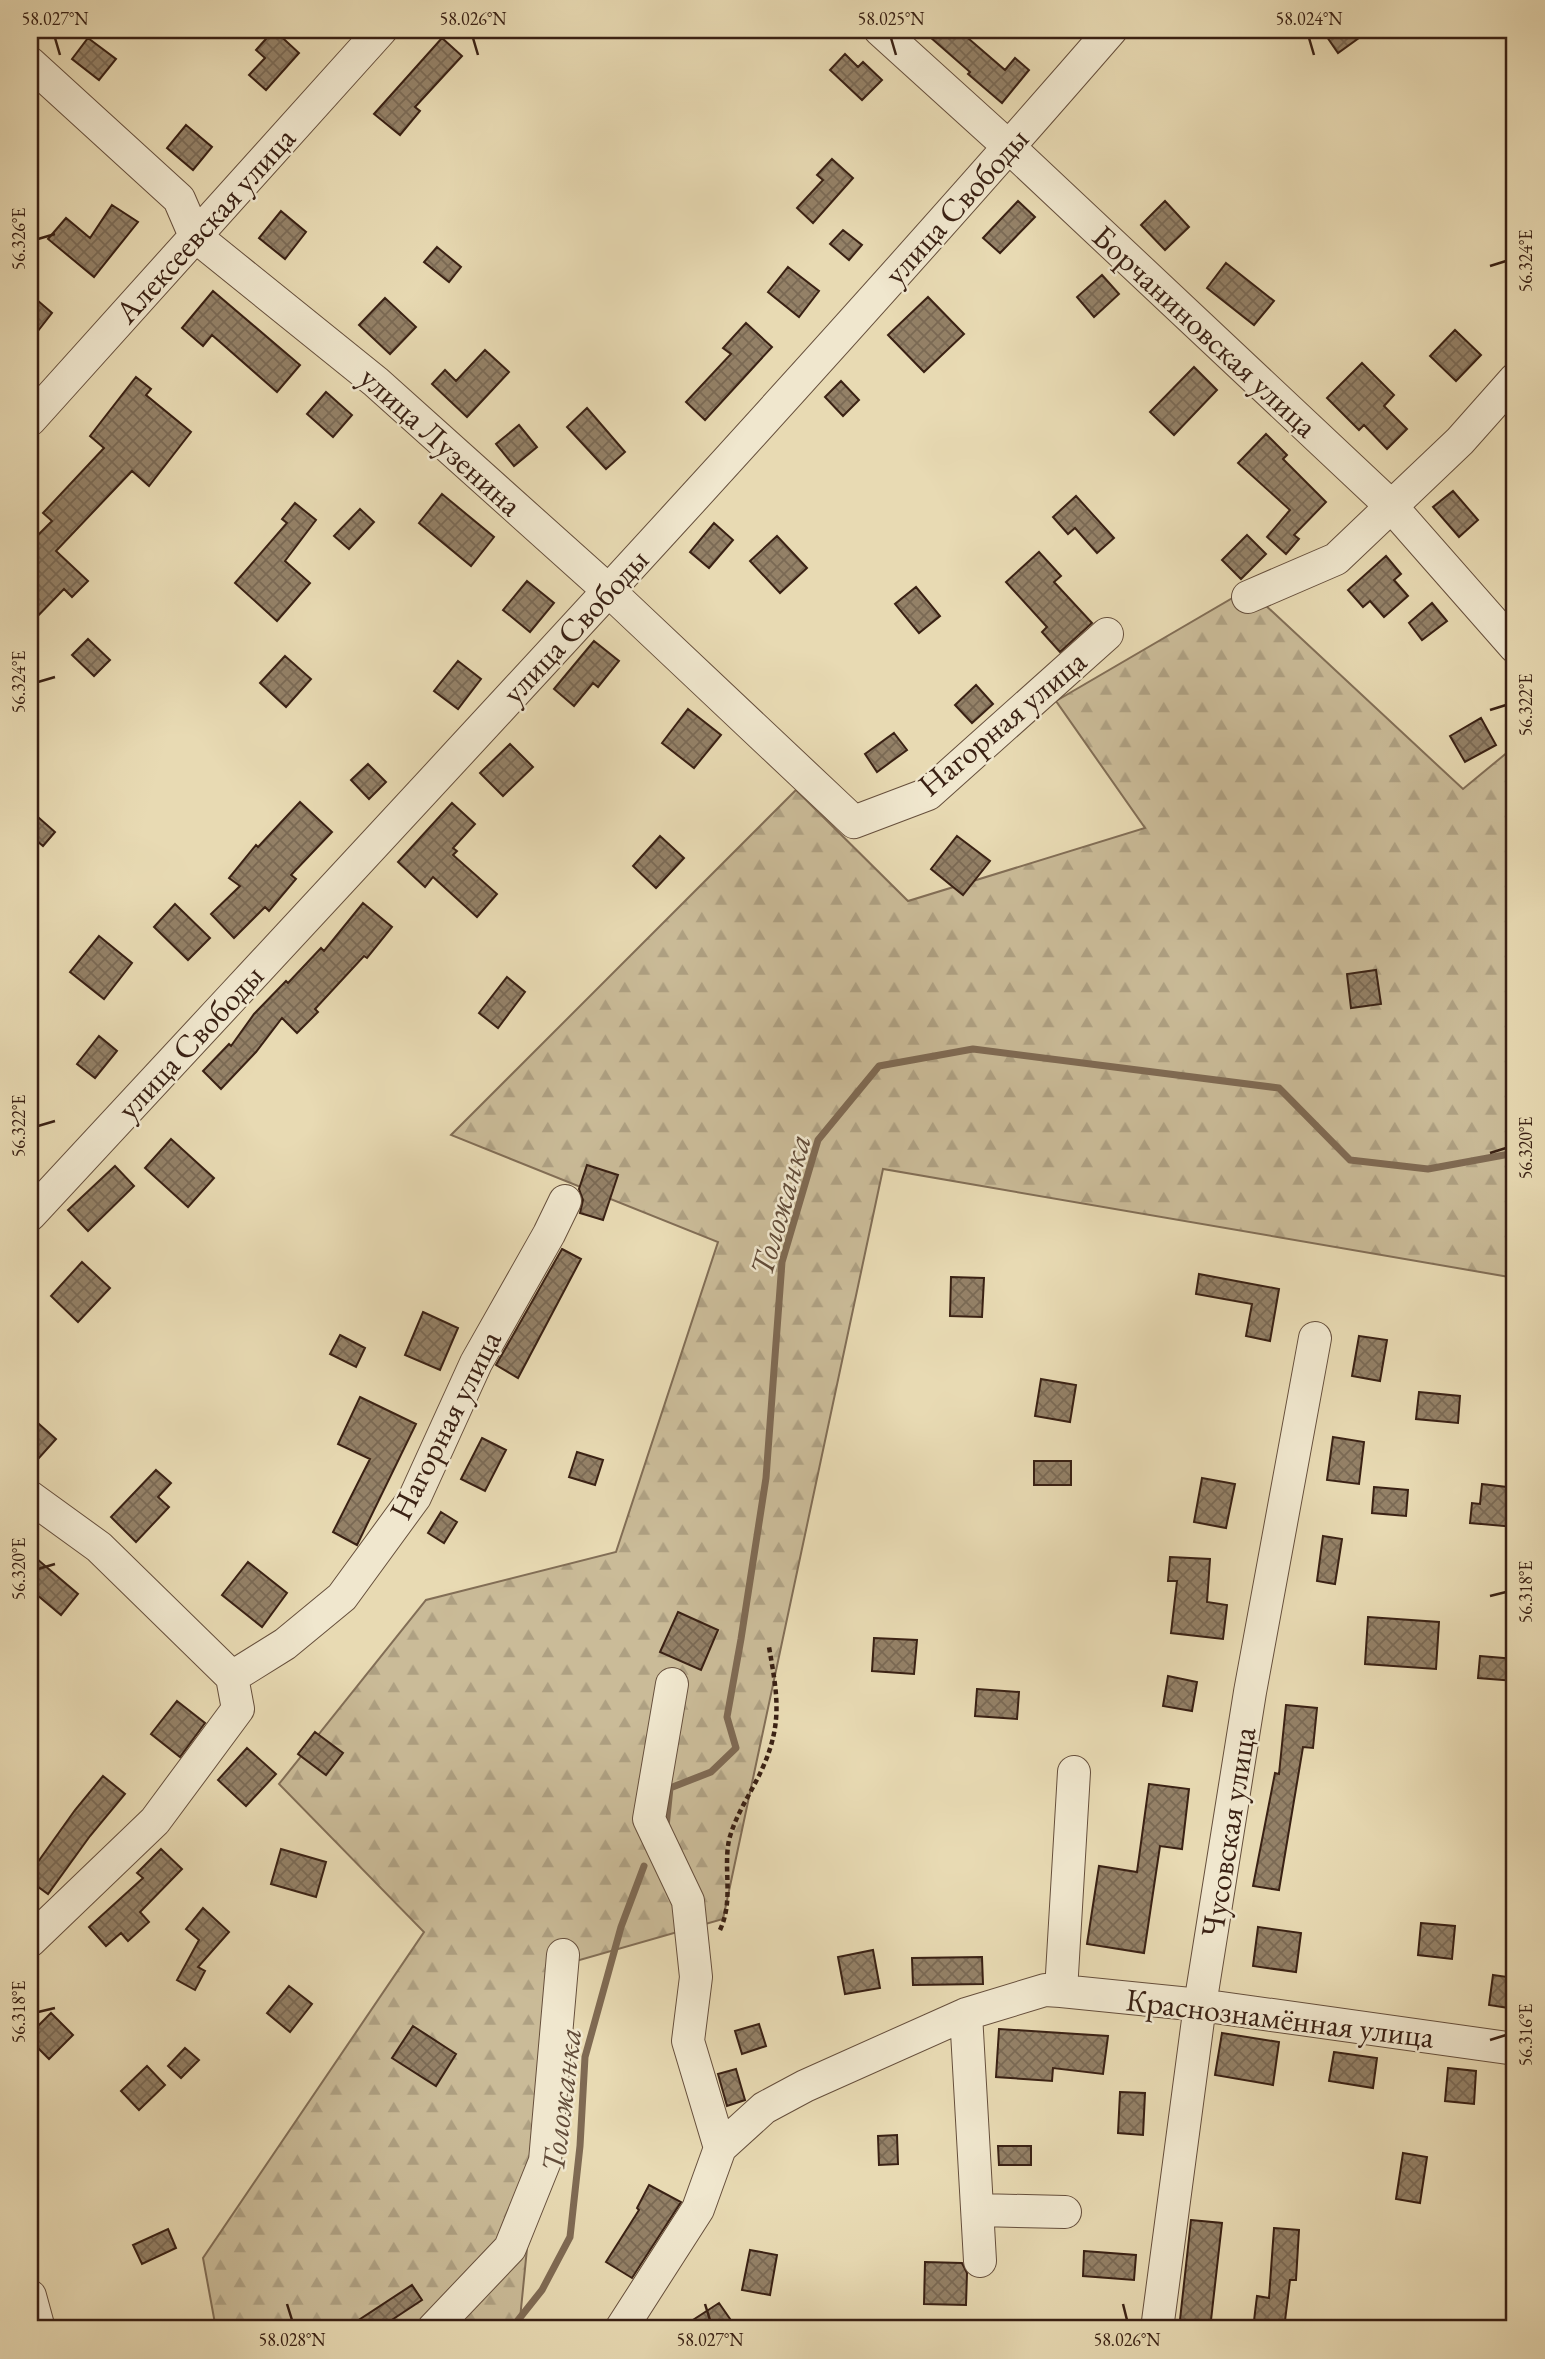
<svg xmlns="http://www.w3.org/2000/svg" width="1545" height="2359" font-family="'EB Garamond',serif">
<defs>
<pattern id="forest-firs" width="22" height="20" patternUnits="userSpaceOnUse" patternTransform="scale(1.75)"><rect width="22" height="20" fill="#cabb98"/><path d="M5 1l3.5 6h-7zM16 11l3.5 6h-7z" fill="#aea082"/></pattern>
<pattern id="building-cross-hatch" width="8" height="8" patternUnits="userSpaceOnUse" patternTransform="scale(1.75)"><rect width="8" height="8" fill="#948167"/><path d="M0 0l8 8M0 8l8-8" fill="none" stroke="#7a6954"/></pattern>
</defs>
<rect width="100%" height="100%" fill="#e8dab3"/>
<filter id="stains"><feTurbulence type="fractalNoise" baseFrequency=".00286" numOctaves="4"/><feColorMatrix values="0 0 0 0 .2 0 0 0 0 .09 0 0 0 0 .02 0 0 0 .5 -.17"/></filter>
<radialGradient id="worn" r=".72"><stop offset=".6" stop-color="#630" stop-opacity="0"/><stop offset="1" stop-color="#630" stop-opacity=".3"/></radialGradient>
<path fill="url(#forest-firs)" stroke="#826e56" stroke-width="2" d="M1248,589l215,200 52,-43v532l-632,-109 -160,750 -168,48 -36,362h-303l-13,-71 221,-326 -145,-148 147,-184 190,-48 102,-310 -267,-107 345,-345 112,111 237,-73 -89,-127z"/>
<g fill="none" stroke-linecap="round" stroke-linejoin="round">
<path stroke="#7f6a53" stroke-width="7" d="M666,1827l4,-39 41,-16 25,-24 -9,-31 14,-78 25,-161 16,-216 36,-122 61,-74 94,-17 306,39 71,72 78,9 87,-16
M511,2329l31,-39 28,-53 10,-91 5,-89 36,-130 23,-61"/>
</g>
<path fill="url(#building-cross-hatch)" stroke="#3a2114" stroke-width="2" d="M274,30l25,23 -33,37 -17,-15 16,-17 -9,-8z
M922,30h55l-8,9 36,31 10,-12 14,12 -27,33 -34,-29 2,-2z
M1337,30h33l-32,23 -11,-16z
M88,38l28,21 -17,21 -27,-21z
M442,38l20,18 -47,51 5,4 -20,24 -26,-21z
M845,54l13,13 5,-5 19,18 -20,20 -32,-30z
M186,125l26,22 -19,23 -26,-22z
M832,159l21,19 -40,45 -16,-15 26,-28 -6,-5z
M1018,201l17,16 -35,36 -17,-15z
M1165,201l24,26 -24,23 -24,-25z
M112,205l26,17 -44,55 -46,-38 18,-21 24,20z
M281,211l25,21 -21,27 -26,-21z
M843,230l19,15 -13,15 -19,-16z
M437,247l24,20 -12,15 -25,-20z
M1226,263l48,38 -20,24 -47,-37z
M788,267l31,24 -20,26 -31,-25z
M1102,275l17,19 -25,23 -17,-20z
M213,291l87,74 -23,27 -65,-57 -9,11 -21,-18z
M30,294l22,19 -22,28z
M928,297l36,37 -40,38 -36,-37z
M385,298l31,29 -26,27 -31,-29z
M746,323l26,24 -67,73 -19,-18 45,-48 -8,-6z
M1455,330l26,25 -25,26 -26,-25z
M485,350l24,22 -42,45 -35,-33 13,-14 11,11z
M1362,363l32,32 -10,11 23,23 -20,20 -23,-24 -5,5 -32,-32z
M1194,367l23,23 -43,45 -24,-23z
M136,377l15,12 -5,6 45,37 -42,54 -17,-15 -76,80 32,30 -16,16 -8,-8 -34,35v-81l22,-22 -9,-8 61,-65 -14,-12z
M841,381l18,19 -16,16 -18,-19z
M326,392l26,23 -19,22 -26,-23z
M587,408l38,44 -19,17 -39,-42z
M519,425l18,22 -23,19 -18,-22z
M1266,434l21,21 -4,4 43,43 -32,33 5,4 -13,15 -19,-17 23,-27 -52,-47z
M1453,491l25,29 -19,17 -26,-30z
M442,494l52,43 -23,29 -52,-43z
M1076,496l38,42 -17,15 -22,-25 -7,6 -15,-17z
M295,503l21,17 -31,41 25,22 -33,38 -42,-38 52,-60 -5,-4z
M360,509l14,13 -25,27 -15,-13z
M714,523l19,17 -24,28 -19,-16z
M1247,535l19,19 -25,25 -19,-19z
M777,536l30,32 -27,25 -30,-32z
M1039,552l22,24 -7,6 38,41 -32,29 -18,-20 5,-5 -41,-45z
M1386,556l15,18 -7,6 14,16 -24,21 -14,-16 -7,6 -15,-17z
M527,581l27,22 -24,29 -27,-22z
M916,587l24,29 -21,17 -24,-29z
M1432,603l15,18 -25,19 -13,-17z
M88,639l22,21 -16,16 -22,-21z
M594,641l25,20 -21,26 -5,-4 -19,23 -20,-17z
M285,656l26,23 -25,28 -26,-24z
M458,661l23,18 -23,30 -24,-18z
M976,685l17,19 -21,19 -17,-18z
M688,709l33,26 -27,33 -32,-25z
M1481,718l15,27 -31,17 -15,-26z
M894,733l13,17 -30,22 -12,-18z
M510,744l23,23 -30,29 -23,-23z
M368,764l18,18 -17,17 -18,-19z
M300,802l32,30 -41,43 5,4 -27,32 -4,-4 -31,31 -23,-24 29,-28 -11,-8 27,-33 2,2z
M452,803l23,21 -22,24 4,3 -4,4 44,39 -20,23 -44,-40 -8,10 -27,-25z
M30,810l25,22 -12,14 -13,-11z
M660,836l24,22 -28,30 -23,-22z
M957,836l33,25 -27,34 -32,-26z
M363,903l29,24 -25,31 -3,-2 -49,53 3,3 -21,21 -15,-15 -26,34 -35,37 -18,-18 26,-27 2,2 23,-32 32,-33 2,2 33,-35 3,3z
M175,904l35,34 -22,22 -34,-33z
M99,936l33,27 -28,36 -34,-27z
M1376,970l5,34 -30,4 -4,-34z
M507,977l18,15 -27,36 -19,-15z
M99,1036l18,15 -22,27 -18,-14z
M171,1139l43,39 -26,29 -43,-39z
M587,1165l31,10 -15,45 -23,-7 3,-13 -4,-11z
M115,1166l19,20 -46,45 -20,-21z
M562,1249l19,10 -63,119 -22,-13z
M82,1262l28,26 -32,34 -27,-26z
M1199,1274l80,15 -9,52 -24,-5 6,-32 -56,-10z
M951,1277l33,1 -2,39 -32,-1z
M423,1312l35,16 -18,42 -35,-15z
M340,1335l25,13 -9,19 -26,-13z
M1359,1336l28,4 -7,41 -28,-5z
M1041,1379l35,6 -6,37 -35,-6z
M1419,1392l41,4 -2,27 -42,-4z
M360,1397l56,27 -59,121 -24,-13 37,-73 -32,-15z
M30,1416l26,23 -26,29z
M1333,1437l31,5 -5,42 -32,-4z
M482,1438l24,12 -21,41 -24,-12z
M577,1452l26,8 -8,25 -26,-8z
M1034,1461h37v24h-37z
M156,1470l15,13 -13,14 11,10 -33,35 -25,-25z
M1202,1478l33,6 -9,44 -32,-6z
M1482,1484l33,4v39l-45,-4 2,-20 8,1z
M1374,1487l34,3 -2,26 -34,-3z
M441,1512l16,10 -13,21 -16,-10z
M1323,1536l19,3 -7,45 -18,-3z
M30,1553l48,41 -17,21 -31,-26z
M1170,1557l40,2 -3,43 20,3 -4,34 -52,-6 6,-52h-9z
M248,1562l39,31 -25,34 -40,-32z
M678,1612l40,18 -17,40 -41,-18z
M1368,1617l71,5 -3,47 -71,-5z
M874,1638l43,2 -3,34 -42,-3z
M1480,1656l35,3v22l-37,-3z
M1168,1676l29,6 -5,29 -29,-5z
M977,1689l42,3 -2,27 -42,-3z
M177,1701l28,22 -25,34 -29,-23z
M1286,1705l31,3 -4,40 -10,-1 -24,143 -26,-4 22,-113 4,1z
M315,1732l28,21 -17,22 -28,-21z
M247,1748l29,26 -30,32 -28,-26z
M103,1776l22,18 -35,42 -42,58 -18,-13v-8l45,-63z
M1149,1784l40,5 -7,60 -22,-3 -16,107 -57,-9 12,-78 38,6z
M161,1849l21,20 -42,43 9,10 -21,19 -7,-8 -15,13 -17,-19 54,-49 -6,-5z
M281,1849l45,13 -10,35 -45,-13z
M203,1908l26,24 -31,35 7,4 -10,19 -18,-10 22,-40 -13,-11z
M1421,1923l34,3 -3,33 -34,-4z
M1258,1927l43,6 -5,39 -43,-6z
M873,1950l7,38 -35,6 -7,-37z
M982,1957l1,27 -70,1 -1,-27z
M1493,1975l22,3v31l-26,-4z
M289,1986l23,18 -22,28 -23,-19z
M51,2013l22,22 -24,24 -19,-19v-6z
M759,2024l7,22 -24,8 -7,-23z
M413,2026l43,28 -20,32 -44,-28z
M999,2029l109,7 -5,38 -50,-6 -1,13 -56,-4z
M1222,2033l57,9 -6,43 -58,-10z
M185,2048l14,12 -18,18 -13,-12z
M1334,2052l43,6 -4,30 -44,-7z
M147,2066l18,19 -26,25 -18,-19z
M1448,2068l28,3 -2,33 -29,-3z
M736,2069l9,31 -18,6 -9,-32z
M1120,2092l25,1 -2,42 -25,-2z
M897,2135l1,29 -19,1 -1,-29z
M998,2146h33v19h-32z
M1403,2153l24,4 -7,46 -24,-4z
M649,2185l32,17 -49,76 -26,-16 33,-52 -2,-2z
M1191,2220l31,3 -12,106h-31z
M1274,2228l25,2 -3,50h-6l-6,49h-31l4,-33 12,2z
M168,2229l8,19 -34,16 -9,-19z
M750,2250l27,5 -7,40 -28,-5z
M1084,2251l52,4 -2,25 -51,-4z
M925,2262l37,1 5,10 -1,32 -42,-1z
M412,2285l10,15 -44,29h-33z
M719,2303l18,26h-58z"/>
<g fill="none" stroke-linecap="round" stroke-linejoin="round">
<g stroke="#664f3c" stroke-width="34">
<path id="minor" d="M880,30l129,117 382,359 124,141
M30,63l149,136 16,37 181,146 233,209 245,231 74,-28 179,-160
M30,420l351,-390
M1248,597l88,-38 124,-118 55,-62
M30,1215c363,-392 731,-782 1081,-1185
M30,1497l69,50 133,130 6,32 -83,112 -125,120
M232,1677l53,-33 57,-47 73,-100 61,-134 73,-129 16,-33
M672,1684l-23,135 39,82 8,76 -8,64 32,107
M1061,1991l13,-219
M966,2014l14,247
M978,2210l87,2
M30,2296l9,33
M433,2329l77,-81 35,-87 18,-206
M621,2329l77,-120 22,-61 44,-40 41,-22 161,-72 79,-24 16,1 139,14 315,44
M1157,2329l43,-324 50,-313 65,-354"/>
</g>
<path stroke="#3a2114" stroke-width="4.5" stroke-dasharray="5 3.5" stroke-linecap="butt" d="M720,1930c14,-30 3,-60 9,-90 7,-27 23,-48 34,-73 20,-45 14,-74 6,-120"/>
<use href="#minor" stroke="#f0e7ce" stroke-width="32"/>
</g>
<path fill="none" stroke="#3a2114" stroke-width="2.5" d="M55,38l5,17M473,38l5,17M891,38l5,17M1309,38l5,17M38,239l17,-5M1490,266l16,-5M38,682l17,-5M1490,710l16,-5M38,1126l17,-5M1490,1153l16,-5M38,1569l17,-5M1490,1596l16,-4M38,2012l17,-4M1490,2040l16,-5M287,2304l5,16M705,2304l5,16M1123,2304l4,16"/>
<g text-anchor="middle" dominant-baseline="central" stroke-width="5" stroke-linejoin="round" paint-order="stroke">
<g font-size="32" fill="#3a2114" stroke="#f0e7ce">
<text transform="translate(956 206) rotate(-48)">улица Свободы</text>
<text transform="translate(205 225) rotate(-48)">Алексеевская улица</text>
<text transform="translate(1205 331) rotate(43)">Борчаниновская улица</text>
<text transform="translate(441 441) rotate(42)">улица Лузенина</text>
<text transform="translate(575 626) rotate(-47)">улица Свободы</text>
<text transform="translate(1002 723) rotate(-40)">Нагорная улица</text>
<text transform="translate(190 1042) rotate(-47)">улица Свободы</text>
<text transform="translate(445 1425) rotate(-63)">Нагорная улица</text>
<text transform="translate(1228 1832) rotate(-81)">Чусовская улица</text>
<text transform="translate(1280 2018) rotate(7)">Краснознамённая улица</text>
</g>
<g font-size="33" font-style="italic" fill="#624c39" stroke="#f0e7ce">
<text transform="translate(780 1205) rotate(-74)">Толожанка</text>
<text transform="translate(561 2100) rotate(-83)">Толожанка</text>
</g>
</g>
<rect width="1545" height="2359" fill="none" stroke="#e8dab3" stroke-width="77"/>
<rect x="38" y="38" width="1468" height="2282" fill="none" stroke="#3a2114" stroke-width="2.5"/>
<g font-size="18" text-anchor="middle" fill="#3a2114">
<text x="55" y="25">58.027°N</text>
<text x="473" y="25">58.026°N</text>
<text x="891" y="25">58.025°N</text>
<text x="1309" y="25">58.024°N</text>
<text transform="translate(19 239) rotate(-90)" y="6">56.326°E</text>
<text transform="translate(1526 261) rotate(-90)" y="6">56.324°E</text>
<text transform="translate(19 682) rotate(-90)" y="6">56.324°E</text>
<text transform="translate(1526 705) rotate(-90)" y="6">56.322°E</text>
<text transform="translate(19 1126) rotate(-90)" y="6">56.322°E</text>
<text transform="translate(1526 1148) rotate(-90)" y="6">56.320°E</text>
<text transform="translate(19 1569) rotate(-90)" y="6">56.320°E</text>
<text transform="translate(1526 1592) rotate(-90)" y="6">56.318°E</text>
<text transform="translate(19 2012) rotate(-90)" y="6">56.318°E</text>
<text transform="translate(1526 2035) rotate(-90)" y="6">56.316°E</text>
<text x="292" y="2346">58.028°N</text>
<text x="710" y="2346">58.027°N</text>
<text x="1127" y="2346">58.026°N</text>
</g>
<rect width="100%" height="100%" filter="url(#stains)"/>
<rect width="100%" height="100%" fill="url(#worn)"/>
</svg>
